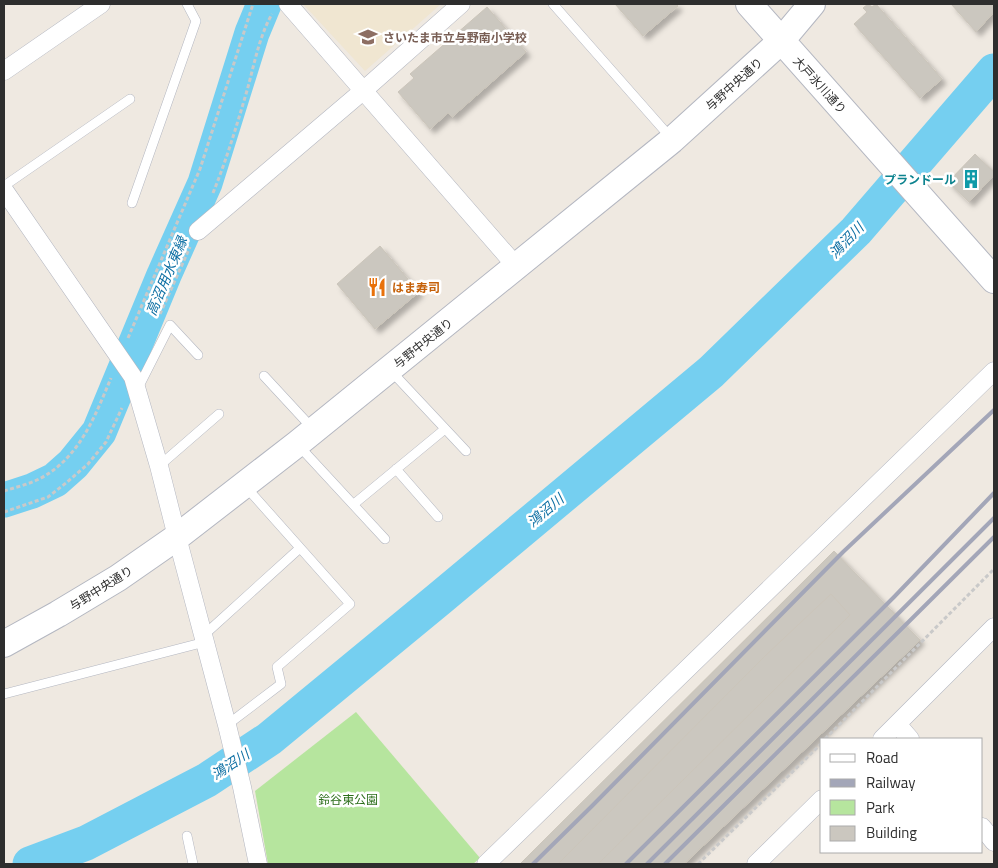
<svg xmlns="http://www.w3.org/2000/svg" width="998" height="868" font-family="'Titillium Web','Noto Sans JP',sans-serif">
<defs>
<filter id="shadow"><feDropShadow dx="4.5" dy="4.5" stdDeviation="2.5" flood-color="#0004"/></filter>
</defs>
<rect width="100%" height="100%" fill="#efe9e1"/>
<path fill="#f0e6d1" d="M303,4h138l-76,67z"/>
<path fill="#b6e59e" d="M356,712l124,146 -7,6h-205l-13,-73z"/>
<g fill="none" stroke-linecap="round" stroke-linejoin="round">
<path stroke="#75cff0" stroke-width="35" d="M4,500l28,-9 23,-11 18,-16 26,-32 65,-157 41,-92 47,-150 12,-29
M30,864l56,-21 121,-63 62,-41 170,-140 272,-227 145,-141 138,-160"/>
</g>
<path fill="#cbc7bf" stroke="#cbc5ba" filter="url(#shadow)" d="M615,4h61l2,2 -35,30z
M868,4l4,3 4,-3 66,75 -22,19 -66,-74 13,-12 -4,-4z
M951,4h43v8l-18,20z
M487,7l39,45 -74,65 -4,-4 -18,16 -32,-37 16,-14 -4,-4z
M975,154l19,18v3l-25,27 -21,-20z
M380,246l39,46 -44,37 -38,-45z
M834,551l86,89 -236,224h-164z
M831,594l19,21 -252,249h-40l208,-209z"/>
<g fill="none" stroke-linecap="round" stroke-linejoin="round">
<g stroke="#b4b7c1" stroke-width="10">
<path id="lane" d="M553,4l118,134
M4,186l126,-87
M132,203l64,-182 -9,-17
M391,371l75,80
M264,376l49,53
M137,390l33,-65 28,30
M299,446l86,93
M159,466l60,-52
M396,469l42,48
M354,504l91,-75
M204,635l96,-87
M4,694l201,-52
M227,725l54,-41 -4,-17 73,-63 -104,-117
M187,836l6,28"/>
</g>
<g stroke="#b4b7c1" stroke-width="19">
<path id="street" d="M288,4l228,262
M4,71l97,-67
M4,190l129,187 26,89 18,71 50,188 15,62 16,77
M198,231l166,-141 97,-86
M897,724l13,15
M882,739l112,-112
M982,827l12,15
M486,864l508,-493
M756,864l66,-65"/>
</g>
<g stroke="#b4b7c1" stroke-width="28">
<path id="secondary" d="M749,4l245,276
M4,644l54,-30 60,-36 59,-41 120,-93 375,-304 109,-99 31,-37"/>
</g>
<path stroke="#c9c9c9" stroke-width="3" stroke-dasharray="4 2.5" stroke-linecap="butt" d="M213,193c13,-32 23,-65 33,-99 8,-27 12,-55 26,-80
M160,314l30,-67
M128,338l72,-169 53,-165
M4,491c12,-4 26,-7 37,-13 39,-21 54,-62 70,-100
M4,512l44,-15 18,-14 22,-19 18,-22 16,-34
M825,739l169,-170
M698,864l124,-121"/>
<use href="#lane" stroke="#fff" stroke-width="9"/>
<use href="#street" stroke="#fff" stroke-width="18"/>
<use href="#secondary" stroke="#fff" stroke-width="26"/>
<path stroke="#a3a6b8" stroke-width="4" d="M533,864l59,-58 251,-254 151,-142
M626,864l268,-267 100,-104
M647,864l347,-346
M665,864l329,-327"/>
</g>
<defs>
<g id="school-bare" transform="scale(1.5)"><path d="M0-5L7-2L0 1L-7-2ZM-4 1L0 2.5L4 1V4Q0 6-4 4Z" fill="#8d6e63" stroke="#fff" stroke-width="2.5" paint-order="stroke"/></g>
<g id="building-bare" transform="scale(1.5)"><path d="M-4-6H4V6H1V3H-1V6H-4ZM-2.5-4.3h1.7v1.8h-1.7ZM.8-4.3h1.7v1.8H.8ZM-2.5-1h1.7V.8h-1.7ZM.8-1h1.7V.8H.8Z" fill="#0f9aa8" stroke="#fff" stroke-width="2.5" paint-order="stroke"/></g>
<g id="restaurant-bare" transform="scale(1.5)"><path d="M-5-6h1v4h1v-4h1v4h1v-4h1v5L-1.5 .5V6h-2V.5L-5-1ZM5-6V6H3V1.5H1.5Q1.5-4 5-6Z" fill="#e8710a" stroke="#fff" stroke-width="2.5" paint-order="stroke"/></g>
</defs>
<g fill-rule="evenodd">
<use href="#school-bare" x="368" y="37"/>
<use href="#building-bare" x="971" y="179"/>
<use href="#restaurant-bare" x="377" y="287"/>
</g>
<g text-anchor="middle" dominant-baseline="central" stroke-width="5" stroke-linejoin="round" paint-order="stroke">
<g font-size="12" font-weight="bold" fill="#785e54" stroke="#fff" text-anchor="start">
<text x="383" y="37">さいたま市立与野南小学校</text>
</g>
<g font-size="12" fill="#2e2e2e" stroke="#fff">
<text transform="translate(734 84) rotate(-42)">与野中央通り</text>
<text transform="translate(820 85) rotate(48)">大戸氷川通り</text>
<text transform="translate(423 343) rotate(-39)">与野中央通り</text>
<text transform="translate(101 588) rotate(-32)">与野中央通り</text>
</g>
<g font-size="12" font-weight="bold" fill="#0d838f" stroke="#fff" text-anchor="end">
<text x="956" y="179">プランドール</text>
</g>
<g font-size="12" font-weight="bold" fill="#c56008" stroke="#fff" text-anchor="start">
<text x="392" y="287">はま寿司</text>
</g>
<g font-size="12" fill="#2c6e1b" stroke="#fff">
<text x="348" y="799">鈴谷東公園</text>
</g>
<g font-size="14" font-style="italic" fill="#0d6fa3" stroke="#fff">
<text transform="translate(846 240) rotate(-46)">鴻沼川</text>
<text transform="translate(166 276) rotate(-67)">高沼用水東縁</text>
<text transform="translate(545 510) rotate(-40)">鴻沼川</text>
<text transform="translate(230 764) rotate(-33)">鴻沼川</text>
</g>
</g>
<rect width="998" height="868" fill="none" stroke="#2e2e2e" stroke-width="10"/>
<rect x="820" y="738" width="162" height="115" fill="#ffffff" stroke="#ababab"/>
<rect x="830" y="754" width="25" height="8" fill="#ffffff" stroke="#ababab"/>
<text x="866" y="763" font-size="15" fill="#2e2e2e">Road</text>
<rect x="830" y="779" width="25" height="8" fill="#a3a6b8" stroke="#ababab"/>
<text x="866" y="788" font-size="15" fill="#2e2e2e">Railway</text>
<rect x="830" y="800" width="25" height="15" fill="#b6e59e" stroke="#ababab"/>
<text x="866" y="813" font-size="15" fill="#2e2e2e">Park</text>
<rect x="830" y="826" width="25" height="15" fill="#cbc7bf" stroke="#ababab"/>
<text x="866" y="838" font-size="15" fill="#2e2e2e">Building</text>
</svg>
